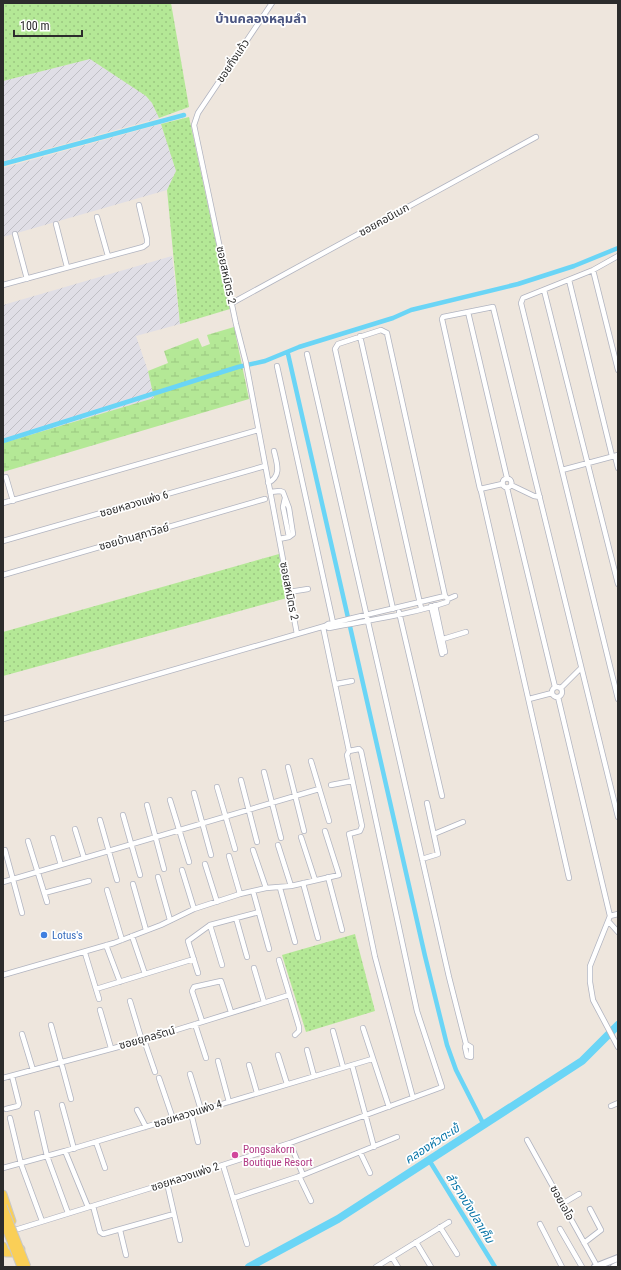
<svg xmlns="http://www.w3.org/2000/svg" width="621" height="1270" font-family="'Roboto Condensed','Noto Sans Thai',sans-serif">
<defs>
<pattern id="industrial-furrows" width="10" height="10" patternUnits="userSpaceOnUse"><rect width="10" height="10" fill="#e0dee6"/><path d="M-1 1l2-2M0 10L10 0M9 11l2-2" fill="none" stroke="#c0bfc5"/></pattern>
<pattern id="green-dots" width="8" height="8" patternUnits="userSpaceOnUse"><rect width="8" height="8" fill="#b4e896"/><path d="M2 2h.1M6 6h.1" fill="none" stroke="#9bc781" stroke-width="1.8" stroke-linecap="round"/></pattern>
<pattern id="wetland-marsh" width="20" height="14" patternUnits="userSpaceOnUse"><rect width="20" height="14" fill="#b4e896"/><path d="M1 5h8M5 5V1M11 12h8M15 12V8" fill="none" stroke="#9bc781"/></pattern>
</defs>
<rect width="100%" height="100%" fill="#eee6dd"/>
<path fill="url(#industrial-furrows)" d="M90,59l56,37 6,7 7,15 -156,43v-80z
M161,124l15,47 -9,19 -164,47v-69z
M172,256l8,68 -44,12 12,35 6,27 -151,45v-138z"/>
<path fill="url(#green-dots)" d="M3,3h168l18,104 -30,11 -7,-15 -6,-7 -56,-37 -87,22z
M189,117l41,192 -50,15 -13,-134 9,-19 -15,-47z
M279,554l8,44 -284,78v-44z
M355,934l20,77 -69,21 -24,-77z"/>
<path fill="url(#wetland-marsh)" d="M234,327l15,72 -246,73v-29l151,-45 -6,-27 20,-8 -4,-12 34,-13 4,9 8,-3 -3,-9z"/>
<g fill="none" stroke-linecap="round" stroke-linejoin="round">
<path stroke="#6ad5f6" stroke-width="4.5" d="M3,164l181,-49
M288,354l137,602 22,89 9,25 28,55
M3,441l235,-74 27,-6 34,-14 94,-29 18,-8 107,-26 56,-18 44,-18
M429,1160l66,107"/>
<path stroke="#6ad5f6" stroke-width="8" d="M249,1267l89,-48 244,-158 36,-36"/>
<g stroke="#b1b4c0" stroke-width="6">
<path id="minor" d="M272,3l-74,110 -4,12 42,199 10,39 51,271
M97,217l11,39
M56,224l11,43
M15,234l12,45
M618,256l-25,14 -70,28 -2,5 97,396
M593,270l25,100
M569,280l43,176
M3,285l140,-38 4,-3v-5l-8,-34
M544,290l74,294
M232,303l304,-166
M468,312l39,166
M360,336l61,272
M307,354l142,623 17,67 -1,3 2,9 4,1v-10l-5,-3
M277,366l57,261
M615,456l3,12
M562,470l56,-15
M6,477l7,24
M502.5 483a4.5 4.5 0 1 1 9 0a4.5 4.5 0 1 1-9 0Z
M268,483c14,-7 9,-19 6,-32
M502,484l-22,5 1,2 88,387
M511,485l23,11 6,1
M507,488l48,199
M480,489l-38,-170 1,-2 50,-10 125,510
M270,492l10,-1 3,1 6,16 4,26 -4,3 -10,2
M285,498l-2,9 6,30
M3,503l255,-73
M3,541l262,-75
M3,575l262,-76
M289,592l19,-3
M445,596l3,3 -1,3c-38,13 -79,18 -118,26l-4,-2 3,-2z
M448,599l7,-3
M435,605l10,47
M431,606l11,48
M393,609l-58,-260 3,-5 43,-14 6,3 58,263
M399,612l43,184
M323,627l26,124 -2,4 15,71 -2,5 -11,3 1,4 25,119 38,141
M443,639l23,-7
M336,684l16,-3
M552 692a5 5 0 1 1 10 0a5 5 0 1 1-10 0Z
M561,688l20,-20
M558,697l52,219 -20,50v16l3,18 25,47
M529,699l23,-6
M3,719l322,-93
M311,761l18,60
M288,767l16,64
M264,772l17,66
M241,780l16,62
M331,785l21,-4
M217,787l18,62
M194,793l17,62
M170,800l19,62
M147,805l17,64
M123,815l17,60
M100,820l17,60
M75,829l9,29
M434,834l29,-12
M301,837l14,43
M53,838l8,27
M28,841l19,61
M278,845l13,41
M5,850l17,63
M253,850l13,38
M229,856l11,38
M422,859l16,-5 -11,-51
M205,864l12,38
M182,870l12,39
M158,877l12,43
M328,877l14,53
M3,882l316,-93
M303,883l15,55
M133,884l13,46
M280,888l15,54
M107,890l15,50
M253,891l16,58
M44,893l45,-12
M610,916l8,-2
M236,918l11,39
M609,922l9,10
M210,925l12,40
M132,936l13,38
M106,945l14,37
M85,953l14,46
M279,960l20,67v4l-4,4
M254,968l10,34
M198,973l-10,-32 22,-16 49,-13
M3,975l111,-32 47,-18 33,-16 46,-15 26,-6 25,-2 48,-11 -14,-44
M96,989l98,-30
M130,1001l12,40
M100,1010l11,38
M202,1021l-10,-30 2,-4 27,-6 10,31
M195,1024l11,34
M51,1025l20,74
M363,1028l26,79
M333,1031l10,36
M22,1034l11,36
M144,1040l11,32
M307,1050l7,26
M278,1055l9,29
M218,1061l11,41
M249,1065l8,28
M352,1065l22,82
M190,1074l11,36
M3,1078l141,-38 145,-45
M159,1078l14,41
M62,1105l12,44
M611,1106l7,-3
M6,1109l12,-3 1,-2 -7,-28
M137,1110l9,17
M37,1113l10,43 21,57
M191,1113l7,29
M10,1118l11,46 21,57
M527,1140l70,126
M96,1142l9,26
M290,1143l13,32
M65,1151l23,56
M360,1152l10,21
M223,1165l24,79
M3,1168l62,-17 307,-92
M299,1176l12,25
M167,1183l13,57
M234,1198l69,-23 94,-38
M562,1204l17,-10
M93,1206l7,26 3,2 71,-20
M540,1224l22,43
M440,1227l17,27
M560,1229l22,38
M15,1230l168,-52 107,-35 152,-56 -25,-76 -56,-260 -2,-2 -10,2
M120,1230l6,25
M416,1242l15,25
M584,1243l17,-13 -11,-21
M392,1257l6,10
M376,1267l73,-45"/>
</g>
<g stroke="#b1b4c0" stroke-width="8">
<path id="secondary" d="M595,1267l23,-9
M614,1267l4,-2"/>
</g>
<g stroke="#c8c8c8" stroke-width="9">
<path id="primary" d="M3,1194l9,27
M3,1246l3,7h6l9,-4"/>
</g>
<use href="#minor" stroke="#fff" stroke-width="4.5"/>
<use href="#secondary" stroke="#fff" stroke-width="6"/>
<use href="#primary" stroke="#facf57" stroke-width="7"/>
<g stroke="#c8c8c8" stroke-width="9" stroke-linecap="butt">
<path id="primary-bridge" d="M3,1206l24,61
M3,1221l18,46"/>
</g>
<use href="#primary-bridge" stroke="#facf57" stroke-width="7"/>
</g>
<circle fill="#3f7fe0" stroke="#fff" stroke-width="1.5" cx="44" cy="935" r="4"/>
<circle fill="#d1479c" stroke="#fff" stroke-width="1.5" cx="235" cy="1155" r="4"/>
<g text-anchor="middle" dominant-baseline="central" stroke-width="3.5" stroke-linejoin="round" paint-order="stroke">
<g font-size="11" fill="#2c2c2c" stroke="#fff">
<text transform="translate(233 61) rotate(-56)">ซอยกิ่งแก้ว</text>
<text transform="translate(384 220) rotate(-29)">ซอยคอนิเมก</text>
<text transform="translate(226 275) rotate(78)">ซอยสหมิตร 2</text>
<text transform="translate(134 504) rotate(-16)">ซอยหลวงแพ่ง 6</text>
<text transform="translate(134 537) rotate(-16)">ซอยบ้านสุภาวัลย์</text>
<text transform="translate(289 591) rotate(79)">ซอยสหมิตร 2</text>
<text transform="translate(147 1038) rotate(-16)">ซอยยุคลรัตน์</text>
<text transform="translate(188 1114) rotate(-17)">ซอยหลวงแพ่ง 4</text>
<text transform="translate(185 1177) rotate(-18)">ซอยหลวงแพ่ง 2</text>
<text transform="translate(562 1203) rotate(61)">ซอยเอโอ</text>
</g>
<g font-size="11" fill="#366cbe" stroke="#fff" text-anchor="start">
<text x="52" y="935">Lotus's</text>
</g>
<g font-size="11" fill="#b23c85" stroke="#fff" text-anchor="start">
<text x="243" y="1149">Pongsakorn<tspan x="243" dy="13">Boutique Resort</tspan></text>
</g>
<g font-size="12" font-style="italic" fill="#0573a7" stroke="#fff">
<text transform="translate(432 1144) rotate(-33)">คลองหัวตะเข้</text>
<text transform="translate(470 1208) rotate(58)">ลำรางบึงปลาเค็ม</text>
</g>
<g font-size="13" font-weight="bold" fill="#495480" stroke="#fff">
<text x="261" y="18">บ้านคลองหลุมลำ</text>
</g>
</g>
<rect width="621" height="1270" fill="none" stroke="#2c2c2c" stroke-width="8"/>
<path d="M14 30v6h68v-6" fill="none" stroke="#2c2c2c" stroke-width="2"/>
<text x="20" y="30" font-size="12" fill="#2c2c2c" stroke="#ffffff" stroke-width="3" paint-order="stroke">100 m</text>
</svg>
